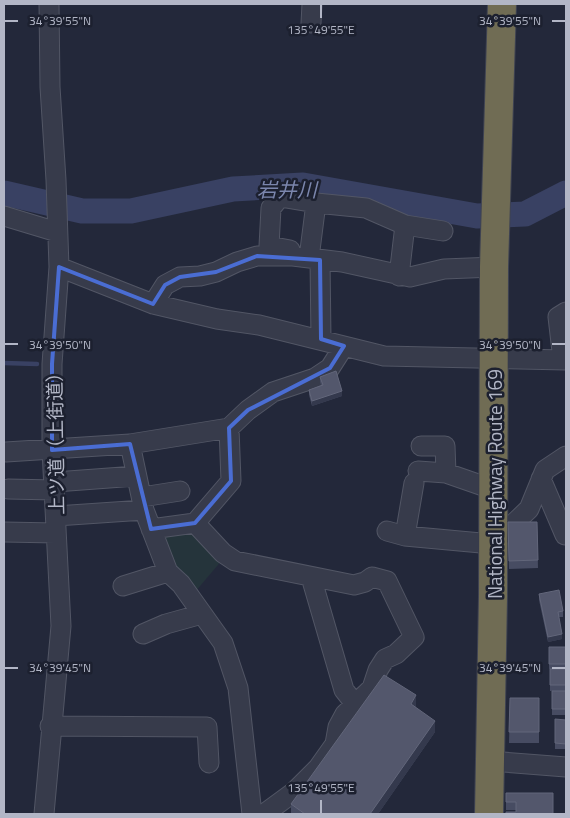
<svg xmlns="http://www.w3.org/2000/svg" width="570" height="818" font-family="'Titillium Web','Noto Sans JP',sans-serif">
<rect width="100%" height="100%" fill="#23283a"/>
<path fill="#25343b" d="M193,532l30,27 -28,33 -27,-30 -3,-28z"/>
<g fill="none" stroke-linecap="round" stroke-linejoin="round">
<path stroke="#394163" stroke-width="4.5" d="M4,363l33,1"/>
<path stroke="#394163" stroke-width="25" d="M4,193l78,18h49l102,-22 70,-4 174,31 48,-2 41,-21"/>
<g stroke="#525665" stroke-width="21">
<path id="minor" d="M311,23l1,-19
M316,203l50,5 39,17 -6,51
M4,216l53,16
M405,225l38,6
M290,250l-21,-4 2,-38 9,-11 36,6 -7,55
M320,260l1,79
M59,267l94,37 64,15 42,6 125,31 182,4
M153,304l12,-19 15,-8 20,-1 16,-4 21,-10 20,-6h36l49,6 68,15 34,-8 50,-2
M563,360l-5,-43 8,-5
M130,444l14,66 24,62 13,12 42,59 15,45 14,126
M421,446h24l1,27
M6,452l124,-8 99,-16 19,-18 25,-18 42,-14 15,-10 14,-22
M418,471l28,2 46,16
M541,479l24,56
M55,482l81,-6
M8,489l47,1
M142,497l38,-6
M56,516l88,-6
M195,523l28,30 12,8 119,24 11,-3 7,-5 15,4 27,56 -18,17 -11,5 -7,11 -6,18 -27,26 -7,13 -3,17 -17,24 -24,24 -30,22
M151,529l44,-6 36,-42 -2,-53
M387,531l18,5 87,8 37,-35 16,-39 21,-14
M4,532l52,1
M405,536l9,-53
M311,577l33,113 11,14
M123,586l45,-14
M143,634l23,-10 36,-10
M50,726l157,1 2,36
M490,761l76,6
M44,814l17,-188 -9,-176v-86l7,-97 -3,-87 -6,-93 -1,-83"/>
</g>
<g stroke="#3f4352" stroke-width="30">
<path id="highway" d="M489,814l4,-218 1,-329 8,-263"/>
</g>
<use href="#minor" stroke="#373b4b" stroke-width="19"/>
<use href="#highway" stroke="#706c54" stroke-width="28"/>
</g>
<path fill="#474c62" d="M320,377l22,19 -30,10 -3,-11v-5l12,-5 -1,-3z
M508,522h29l1,46 -29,1z
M539,594l24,17v6h-4l3,22 -14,3 -9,-42z
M549,647h17v44h-16v-22h-1z
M552,691h14v24h-14z
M510,698h29v45h-30z
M416,706v2l19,24 -57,82h-87v-10z
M555,719l11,1v29h-11z
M506,793l47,21 -37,-2v-2h-10z"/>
<path fill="#34394d" d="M342,391v5l-30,10v-5z
M562,634v5l-14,3v-5z
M416,695v11l-5,9v-11z
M435,721v11l-57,82h-8z"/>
<path fill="#53576c" stroke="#62667a" d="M336,371l6,20 -30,10 -3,-11 14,-5 -3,-8z
M508,522h29l1,38 -29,1z
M559,590l4,21 -5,1 4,22 -14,3 -9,-43z
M549,647h17v17h-17z
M550,669h16v16h-16z
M384,675l32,20 -5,9 24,17 -65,93h-65l-14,-10z
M552,691h14v18h-14z
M510,698h29v34h-30z
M555,719l11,1v24l-11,-1z
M506,793h47v21h-47v-2h10v-10h-10z"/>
<path fill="none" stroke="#4a6dd3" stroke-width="4" stroke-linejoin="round" d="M257,256l63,4 1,79 23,7 -14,22 -82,42 -19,18 2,53 -36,42 -44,6 -21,-85 -78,6v-86l7,-97 94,37 12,-19 15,-8 36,-5z"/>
<path fill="none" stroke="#b2b6c6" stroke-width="2" d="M321,5v13M5,21h13M552,21h13M5,344h13M552,344h13M5,668h13M552,668h13M321,800v13"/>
<g text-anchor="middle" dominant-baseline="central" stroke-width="5" stroke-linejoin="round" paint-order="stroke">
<g font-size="19" fill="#b2b6c6" stroke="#1c202f">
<text transform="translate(55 439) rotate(-91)">上ツ道（上街道）</text>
<text transform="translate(494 484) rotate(-90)">National Highway Route 169</text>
</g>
<g font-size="20" font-style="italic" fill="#7b86ad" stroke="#1c202f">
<text x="287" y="189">岩井川</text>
</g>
</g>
<g font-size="12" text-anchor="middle" fill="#b2b6c6" stroke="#1c202f" stroke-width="5" stroke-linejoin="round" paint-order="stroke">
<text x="60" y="25">34°39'55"N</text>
<text x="510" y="25">34°39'55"N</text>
<text x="321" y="34">135°49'55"E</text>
<text x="60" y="349">34°39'50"N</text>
<text x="510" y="349">34°39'50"N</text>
<text x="60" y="672">34°39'45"N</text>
<text x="510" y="672">34°39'45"N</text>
<text x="321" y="792">135°49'55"E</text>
</g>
<rect width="570" height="818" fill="none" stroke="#b2b6c6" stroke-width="10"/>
</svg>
